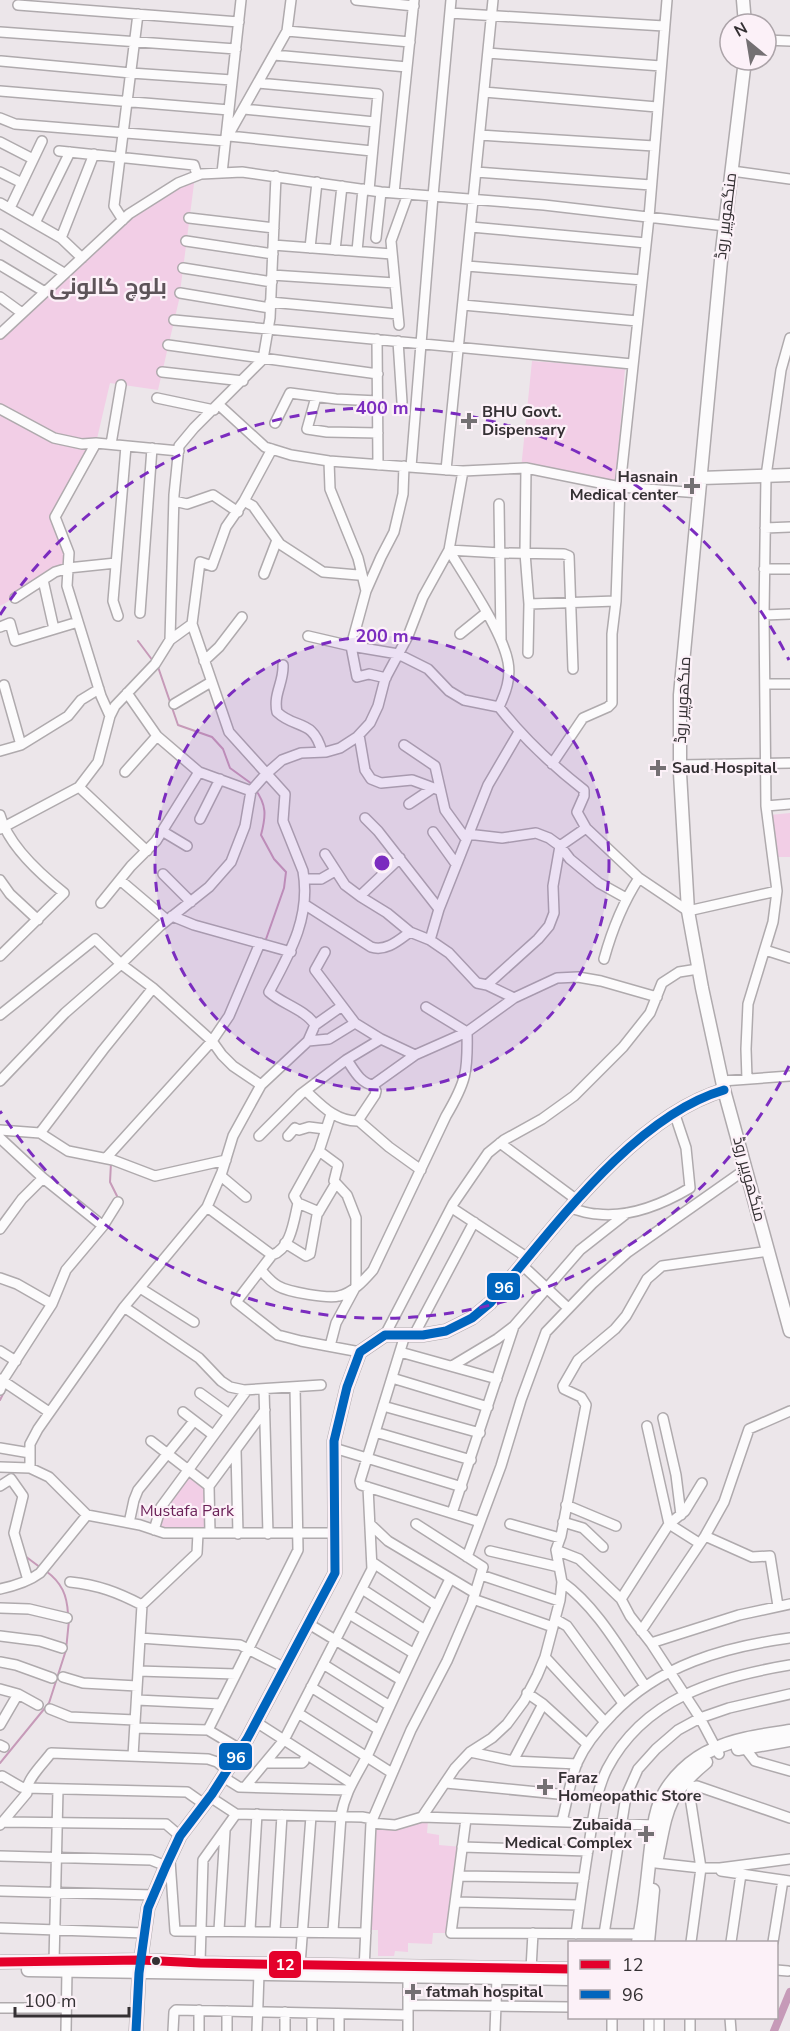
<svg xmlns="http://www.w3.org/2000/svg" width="790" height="2031" font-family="'Nunito Sans',Cairo,sans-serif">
<rect width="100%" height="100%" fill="#ece6ea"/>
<path fill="#f2cee6" d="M195,176l-16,124 -21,90 -48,-7 -14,60 -40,74 12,51 -68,38v-272l129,-120z
M532,361l93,7 -9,114 -95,-13z
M790,813v44h-12l-8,-42z
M188,1470l21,16 1,47 -56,-3 7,-23z
M422,1820l6,1 -1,12 12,2v10l23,2 -11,86h-18l-1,11 -24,-1v9l-13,-1 -1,5h-16v-26h-10l5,-103z"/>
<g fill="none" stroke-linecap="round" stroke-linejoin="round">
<path stroke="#c69ab8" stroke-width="2" d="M138,641l15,20
M157,664l21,61 34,12 11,12 7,19 22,16
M255,789c12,16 11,27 6,46l13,24 12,13 -2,16 -19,54
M183,1080l24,-27
M111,1163l-1,19 9,18
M0,1400l4,-8
M24,1552l1,4 16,12
M46,1571c16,12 21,24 22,43
M0,1763l49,-60 17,-53 3,-30"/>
<path stroke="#c69ab8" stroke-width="8" d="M774,2031l16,-39"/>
<g stroke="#afaaad" stroke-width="12">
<path id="minor" d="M356,0l58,6
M18,5l221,17
M450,13l214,13
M287,31l123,11
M0,32l236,17
M766,40l24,1
M488,53l173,13
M274,55l133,12
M1,61l130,12 101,7
M258,83l120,11 -9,96
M0,91l229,19
M484,92l173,15
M244,109l131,13
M0,118l15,6 210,17 62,-110 4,-31
M480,135l174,11
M229,136l143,15
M0,142l33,17
M59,151l135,14 3,10
M732,171l58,8
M0,172l22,11
M476,172l175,13
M222,173l19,-173
M394,193l20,-193
M0,203l61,35 21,20
M10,208l32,-67
M189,218l85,10
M123,220l-9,-14 24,-192
M35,223l35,-71
M471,227l175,16
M0,234l64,39
M61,238l33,-84
M376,238l5,-46
M186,241l87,13
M273,245l119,9
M310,248l7,-66
M335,250l7,-64
M357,251l6,-62
M0,265l45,27
M467,266l175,14
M183,268l89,14
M272,275l123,8
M180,293l90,15
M0,297l22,16
M270,302l128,12
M463,305l174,16
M174,320l458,44
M399,325l-8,-84 17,-47
M0,334l129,-120 49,-31 23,-9 41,-2 139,20 163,13 181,21
M377,339l1,126
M398,341l4,61
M168,345l210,29
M162,372l81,9
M316,397l-9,32 20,3 51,1
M157,398l57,12
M219,405l46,42 26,8 38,6 134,10 63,-3 94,19 80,6
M0,409l54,29 28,6 14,-1 83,8
M275,423l15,-30 46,6 42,2
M96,443l-41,74 14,36 -2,33 34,110 9,20
M111,444l10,-59
M329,461l1,28 28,69 8,33
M411,467l22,-271 18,-196
M526,468l-1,85 4,51 -1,49
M446,470l47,-470
M463,471l-14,79c17,29 53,80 59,112 3,16 -2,30 -9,45
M174,501l13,3 26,-9 25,17
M244,501l28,-52
M499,504l2,135
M765,528l25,-1
M764,569h26
M264,574l13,-34
M43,580l11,49
M15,598l40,-26 13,-4 48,-5
M529,604l87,-3
M140,613l12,-165
M764,615l26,-1
M118,616l-5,-15 13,-155
M0,627l10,-4 5,18 63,-19
M460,634l26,-21
M308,636l43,10 47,8 30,15 21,22 15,9 35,7c25,32 53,58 85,83v6l-7,16 9,16 53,50 49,33 89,-20
M170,640l4,-145 5,-49 15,-18 69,-69 7,-41 6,-142
M204,661l15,-14 23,-30
M283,665c1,17 -10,29 -6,47 19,18 36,6 45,40
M386,678l-17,-4 -12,3 -6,-31 15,-55 15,-34 13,-25 9,-38 1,-28
M766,684h24
M4,685l17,60
M127,693l30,43 42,36 52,19
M174,704l37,-22
M359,735l6,35 6,9 10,4 31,-3 27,10
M404,745l31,21 10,44 21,29
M0,751l21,-6 47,-29 13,-16 18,-11
M552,764l31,-46 25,-11 4,-4v-69l4,-33 4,-114 29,-270 18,-217
M680,765l110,-2
M125,772l32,-36
M79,787l68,64
M409,804l24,-16
M766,806l24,-2
M0,815c8,30 40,59 64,78l-64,63
M365,818l13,13 61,78
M200,819l20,-40
M0,829l79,-42 19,-25 12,-46 5,-10 40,-42 15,-24 22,-16
M162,831l25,15
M433,832l23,32
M467,834l35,4 34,-5 13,5 11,8 10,13 29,24 27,15
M325,854l20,31 16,12 26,16 23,19 20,8 19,13 28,30 10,2 27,13
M163,874l28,28
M305,879h16l14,-8
M0,880l10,14 28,26
M120,880l47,40
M360,896l40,-38
M101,903l30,-37 25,-25 43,-69
M304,904l67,43c15,5 28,-7 39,-15
M172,916l22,9 97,27
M430,940l9,-31 49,-124 31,-53
M765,950l25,8
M325,952l-10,18 40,53 26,16 34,16
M604,959c8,-29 18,-55 35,-81
M487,985l51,-46 11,-13 5,-13 -1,-27 7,-40 26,-18
M0,1015l95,-76 26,25 32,24 59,53 10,14 11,11 28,19
M315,1025l27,-19
M308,1041l21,-2 26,-16
M347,1060c7,10 13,23 26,25l42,-30 52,-23 47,-34 43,-20 21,-1 23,4 56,16
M747,1079l-1,-30 2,-45 25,-82 4,-31 -11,-85 -2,-191 2,-139 15,-106 9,-32
M0,1081l65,-68 56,-49 39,-38 49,-39 22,-25 14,-36 6,-35 15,-17 16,-14 19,-7 25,-1 14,-4 17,-11 13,-14 8,-17 7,-27 23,-43 15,-39 26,-47 52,3 63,1 5,2 4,113
M722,1081l68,-5
M373,1085l3,6 -1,4 -16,24v2l30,26 32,23
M306,1091c15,14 30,31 53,30
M0,1130l40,3 28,18 45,9 42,16 71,-16
M40,1133l63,-83 50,-62
M259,1136l42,-42 45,-34 35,-21
M288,1136l7,-8 4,2 10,-3 16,2
M0,1138l43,40 60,48
M500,1143l77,57
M319,1151l19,14 -4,16 13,14 9,23v68l-20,37 -6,23
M106,1158l106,-117 17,-25 31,-73
M221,1176l25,21
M298,1203l21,9
M207,1207l65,48 -36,47 42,33 23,6 59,11
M452,1208l76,50
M570,1208c9,2 18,6 27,6 34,4 66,-10 93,-26l-4,-40 -12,-36
M0,1229l22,-30 21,-21
M285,1243l21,13 4,-2 7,-39 19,-32
M272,1255c19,-6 22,-35 26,-52l-4,-7 25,-45 12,-37
M522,1265l46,43
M261,1270c5,6 10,12 17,16 10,6 50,13 61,10 14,-3 25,-16 34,-26l73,-154c20,-34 22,-44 21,-84l-41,-25
M0,1278l17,6 35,20
M140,1288l54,34
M124,1307l75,51 22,23 9,6 14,3 77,-5
M385,1335l68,-131 35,-51 16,-13 38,-21 32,-23 49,-49 27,-34 12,-30 17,-11 19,-3
M405,1335l-45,146 1,4 119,37
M414,1335l60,-113
M0,1351l16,10
M400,1352l97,27
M452,1366l45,-27 17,-13 66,-76 47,-37
M392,1378l96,29
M0,1379l49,33
M264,1389l4,145
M0,1390l3,-10 49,-76 14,-34 37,-44 15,-24
M200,1393l29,21
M383,1406l97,27
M183,1412l30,23
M663,1418l13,57 5,40
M375,1432l96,28
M151,1441l58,45
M0,1448l30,5
M334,1448l128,39
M236,1450l2,84
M0,1467l30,1 19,9 38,38 53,10 24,8h171
M30,1468v-24l8,-15 86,-122 83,-100 15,-35 11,-36 28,-51 47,-44 7,-16c-9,-15 -33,-21 -46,-33 21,-39 42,-75 34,-121l-20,-50 2,-27 -56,-62 -37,-108 8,-62 12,4 14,-39 18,-26 9,5 27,38 43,28 35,3
M0,1486l11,-7 12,17 -9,37 14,47
M566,1505l50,21
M452,1513l62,-187
M563,1522l20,6 20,19
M129,1523l5,-23 4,-10 56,-69
M370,1524l18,17 87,52
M510,1524l50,14
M154,1530l7,-23 86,-117
M210,1533l-1,-47 56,-76
M705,1536l47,21 18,-1 8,50
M699,1543l-30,-19 16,-13 17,-28
M556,1550l23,9 42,40 9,17 21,27 49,75 19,36
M490,1551l69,16
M467,1557l34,-91 20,-66 25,-68 46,-48 36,-32 118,-83
M372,1562l65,44
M481,1575l78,26
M70,1582c28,3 47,10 72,23
M562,1582c35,25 59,69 83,104
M0,1589c14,-3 28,-7 40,-16l47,-58
M362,1589l63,41
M473,1599l80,28
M621,1599l48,-75 -22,-98
M0,1608l29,1 38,9
M349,1614l64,39
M555,1619l12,7 56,77
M309,1624l92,56
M641,1631l64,-95 19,-34 25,-73 41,-18
M0,1636l40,5 22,7
M140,1638l100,7 45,23
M651,1643l88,-28 51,-11
M545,1657l60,65
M0,1662l16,3 36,13
M323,1664l67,42
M138,1671l98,3
M63,1677l20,6 54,3
M311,1687l68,43
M0,1689l18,5 20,11
M527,1693l16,11 44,40
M137,1700l84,4
M50,1709l20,8 65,3
M298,1713l94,60
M256,1722l95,61
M0,1725l18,-31
M135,1728l73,2 32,19
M208,1730l90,-180 -3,-163
M0,1745l4,2
M745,1748l10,13 35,10
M470,1752l43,9 64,3
M133,1756l9,-151 55,-52 1,-20
M513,1761l30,-57
M265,1763h37l2,-2 2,-7
M0,1777l2,-1 19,11 5,1 161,4 17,12
M223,1777l16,10 109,3
M446,1783l122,12
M688,1783l4,4 5,-1 93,32
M245,1787l39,-47 88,-171 -4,-82
M210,1797l26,17 126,3 11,2
M422,1817l33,-49 15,-16 22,-14 15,-14 17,-23 13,-25 8,-19 15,-57 2,-18 -6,-32 5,-14 25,-131 -5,-8 -17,-8 -1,-3 15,-26 37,-31 11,-13 21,-37 15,-13 107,-15
M466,1819l-15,114 192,1
M562,1821c5,-19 8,-40 15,-58 8,-18 21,-34 35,-48 47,-50 112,-68 178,-77
M3,1822l163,2 14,12
M371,1823l24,2 27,-8 232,8
M0,1825l27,-32c-2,-13 17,-30 24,-40l157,6 9,3 10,8
M462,1847l126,4
M0,1856l151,4 15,6
M170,1861l5,70 191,2
M656,1863l45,5h19l70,-9
M721,1871l69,10
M459,1876l125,2
M0,1891l154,4
M455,1902l125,3
M0,1928l144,5
M219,1930l6,-99
M250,1930l7,-116
M275,1931l7,-116
M333,1931l8,-115c4,-26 18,-43 29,-66 26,-58 52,-114 80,-171
M576,1934c4,-30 8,-60 13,-90 4,-25 7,-53 18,-75 37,-71 110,-92 183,-104
M604,1934l22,-138 12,-27 18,-20 22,-19 22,-12 29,-10 61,-14
M691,1942l10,-74 -11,-71 2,-10
M731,1942l10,-68
M773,1942l10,-62
M54,1962l4,-173
M200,1963l3,-103 33,-46
M300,1965l11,-149
M531,1969l2,-36
M364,1970l7,-147 40,-93 36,-69 25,-58 11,-36 -67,-43
M776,1970l12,1
M408,1975v56
M408,2005l162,2
M0,2008h66
M612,2018v13
M659,2018v13
M690,2018v13
M730,2018l1,13
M66,2031l1,-61
M173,2031l1,-19 2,-2 232,5
M199,2031v-21
M227,2031v-20
M257,2031l2,-58
M285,2031v-19
M312,2031v-18
M339,2031v-17
M495,2031l2,-53
M649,2031v-13"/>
</g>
<g stroke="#afaaad" stroke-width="15">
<path id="major" d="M743,0l2,24
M745,60l-23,190 -42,445v78l8,138 14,77 22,102 66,241
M701,478l89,-3
M738,1749l52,-9
M657,1858c10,-48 9,-63 49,-96
M638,1942c7,-31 9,-63 13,-95 2,-15 3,-31 9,-45 9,-23 32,-44 54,-53 23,-11 51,-14 76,-18
M648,1942l5,-52
M0,1962l141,-2 59,3 370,6
M28,1970l542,9
M136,2031l3,-58 9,-65 18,-42 14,-30 32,-42 35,-55 88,-166 -1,-132 13,-54 13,-35 25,-17h38l23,-4 26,-13 18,-15c61,-71 142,-186 234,-213"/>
</g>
<use href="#minor" stroke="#fcfbfc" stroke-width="9"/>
<use href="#major" stroke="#fcfbfc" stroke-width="12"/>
<g stroke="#fcf1f8" stroke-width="14">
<path id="bus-1" d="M0,1962l141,-2 59,3 370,6"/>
</g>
<g stroke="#fcf1f8" stroke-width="14">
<path id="bus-2" d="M136,2031l3,-58 9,-65 18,-42 14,-30 32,-42 35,-55 88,-166 -1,-132 13,-54 13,-35 25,-17h38l23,-4 26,-13 18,-15c61,-71 142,-186 234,-213"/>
</g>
<use href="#bus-1" stroke="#e4002b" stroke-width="9"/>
<use href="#bus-2" stroke="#0065bd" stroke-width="9"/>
</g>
<circle cx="382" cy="863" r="227" fill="#7b2cbf" fill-opacity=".12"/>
<g fill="none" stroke="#7b2cbf" stroke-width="3" stroke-dasharray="10 8">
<circle cx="382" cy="863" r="227"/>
<path d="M789 1066A455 455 0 0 1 0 1111M0 615A455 455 0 0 1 789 660"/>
</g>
<g fill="#747073" stroke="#fcf1f8" stroke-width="2">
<path d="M466 412h6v6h6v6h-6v6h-6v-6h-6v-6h6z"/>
<path d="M689 477h6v6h6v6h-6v6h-6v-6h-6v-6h6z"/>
<path d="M655 759h6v6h6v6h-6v6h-6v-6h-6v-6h6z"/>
<path d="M542 1778h6v6h6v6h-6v6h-6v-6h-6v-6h6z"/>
<path d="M643 1825h6v6h6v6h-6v6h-6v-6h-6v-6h6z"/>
<path d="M410 1983h6v6h6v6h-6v6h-6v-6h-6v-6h6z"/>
</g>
<circle fill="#343033" stroke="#fcf1f8" stroke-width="2" cx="156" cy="1961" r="5"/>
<g text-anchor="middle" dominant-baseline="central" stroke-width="4.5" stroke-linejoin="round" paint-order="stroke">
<g font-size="16" fill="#343033" stroke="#fcf1f8">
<text transform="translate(726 216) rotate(-83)">منگھوپیر روڈ</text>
<text transform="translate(683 700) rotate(-87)">منگھوپیر روڈ</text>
<text transform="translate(749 1179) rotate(75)">منگھوپیر روڈ</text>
</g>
<g font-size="16" font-weight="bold" fill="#343033" stroke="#fcf1f8" text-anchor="start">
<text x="482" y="412">BHU Govt.<tspan x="482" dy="18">Dispensary</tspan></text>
<text x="678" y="477" text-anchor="end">Hasnain<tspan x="678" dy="18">Medical center</tspan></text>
<text x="672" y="768">Saud Hospital</text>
<text x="558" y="1778">Faraz<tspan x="558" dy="18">Homeopathic Store</tspan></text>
<text x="632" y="1825" text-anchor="end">Zubaida<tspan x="632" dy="18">Medical Complex</tspan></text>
<text x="426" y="1992">fatmah hospital</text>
</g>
<g font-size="16" fill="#6b2258" stroke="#fcf1f8">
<text x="187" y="1511">Mustafa Park</text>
</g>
<g font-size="22" font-weight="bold" fill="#5d5459" stroke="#fcf1f8">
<text x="108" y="287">بلوچ کالونی</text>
</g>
</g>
<circle cx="382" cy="863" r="9" fill="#7b2cbf" stroke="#fcf1f8" stroke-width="3"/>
<g font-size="18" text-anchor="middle" font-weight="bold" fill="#7b2cbf" stroke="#fcf1f8" stroke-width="4.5" stroke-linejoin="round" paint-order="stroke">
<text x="382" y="414">400 m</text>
<text x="382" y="642">200 m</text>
</g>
<g stroke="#fcf1f8" stroke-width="2">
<rect x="486" y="1272" width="35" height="29" rx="6" fill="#0065bd"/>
<rect x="218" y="1742" width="35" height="29" rx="6" fill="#0065bd"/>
<rect x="268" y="1950" width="34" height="29" rx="6" fill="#e4002b"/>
</g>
<g font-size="16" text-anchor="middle" font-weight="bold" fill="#fff">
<text x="504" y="1293">96</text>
<text x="236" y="1763">96</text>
<text x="285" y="1970">12</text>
</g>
<rect x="568" y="1941" width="210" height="78" fill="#fcf1f8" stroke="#aca4a9" stroke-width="1.5"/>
<rect x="580" y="1960" width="30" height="9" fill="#e4002b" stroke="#aca4a9" stroke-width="1.5"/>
<text x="622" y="1971" font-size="18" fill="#343033">12</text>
<rect x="580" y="1990" width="30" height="9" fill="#0065bd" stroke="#aca4a9" stroke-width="1.5"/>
<text x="622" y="2001" font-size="18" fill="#343033">96</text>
<g transform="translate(748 42) rotate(330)"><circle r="28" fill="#fcf1f8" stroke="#aca4a9" stroke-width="1.5"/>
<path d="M0-4.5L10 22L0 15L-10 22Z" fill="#747073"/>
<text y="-9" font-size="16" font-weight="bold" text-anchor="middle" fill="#343033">N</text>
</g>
<path d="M15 2007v9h114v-9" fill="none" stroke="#343033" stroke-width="3"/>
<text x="24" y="2007" font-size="18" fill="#343033" stroke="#fcf1f8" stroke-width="4.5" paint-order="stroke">100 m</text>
</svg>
